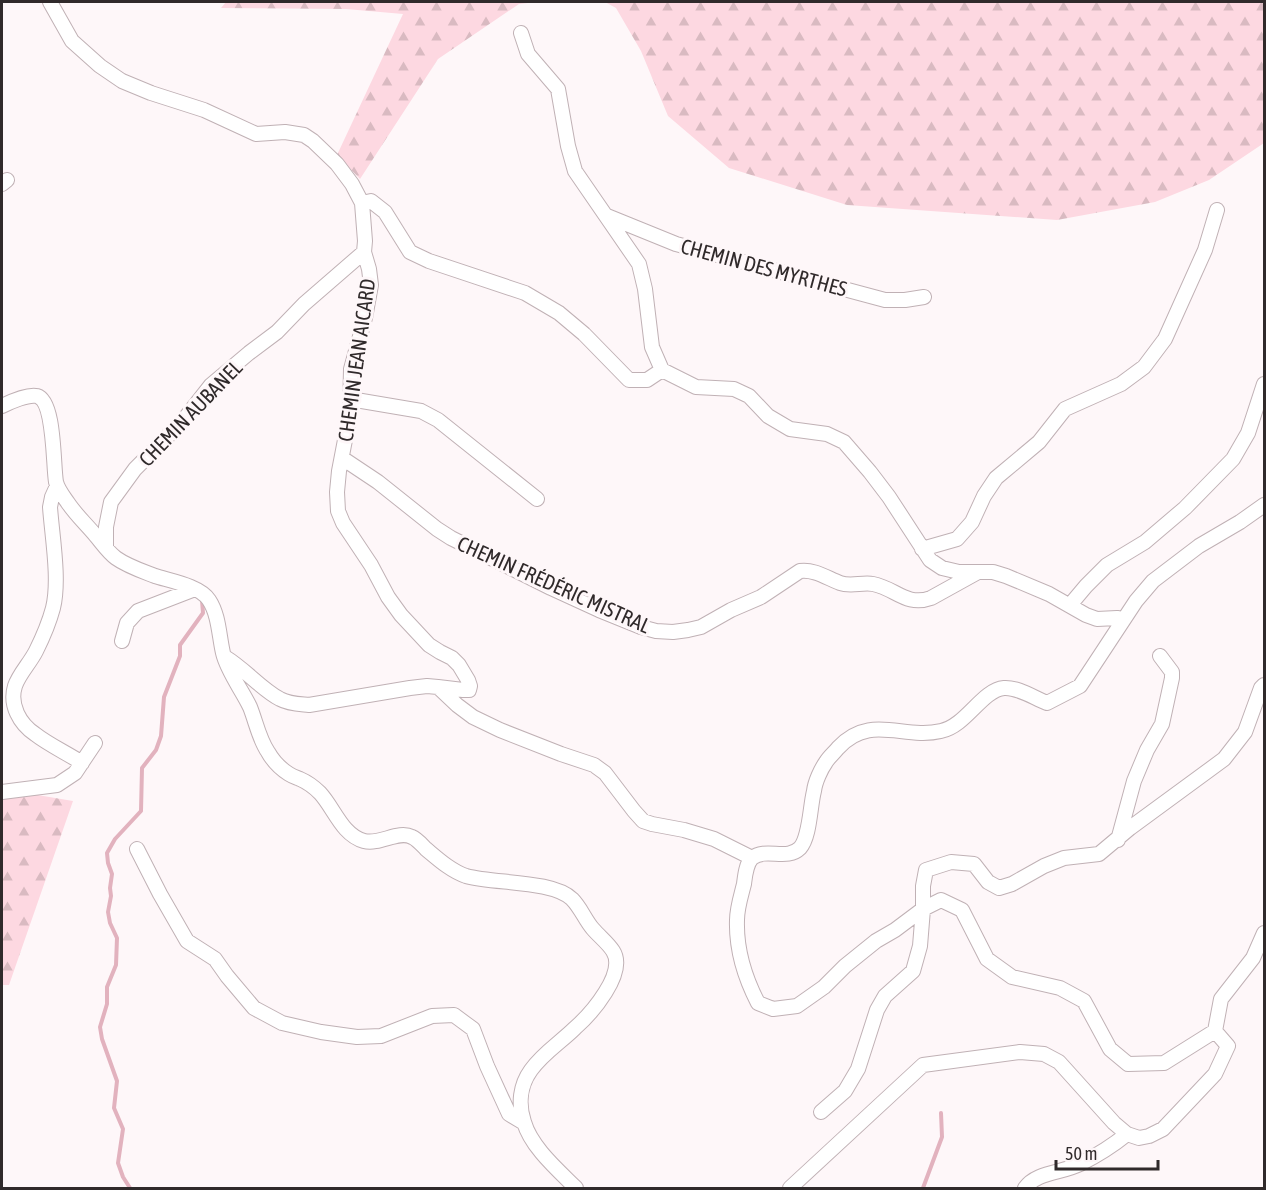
<svg xmlns="http://www.w3.org/2000/svg" width="1266" height="1190" font-family="'Asap Condensed',sans-serif">
<defs>
<pattern id="forest-firs" width="22" height="20" patternUnits="userSpaceOnUse" patternTransform="scale(1.5)"><rect width="22" height="20" fill="#fdd8e1"/><path d="M5 1l3.5 6h-7zM16 11l3.5 6h-7z" fill="#d9bac1"/></pattern>
</defs>
<rect width="100%" height="100%" fill="#fef7f9"/>
<path fill="url(#forest-firs)" d="M226,2h311l-18,2 -81,55 -78,120 -23,-24 66,-141 -57,-5 -125,-1z
M605,2h659v141l-55,37 -54,22 -98,18 -210,-15 -118,-37 -61,-52 -27,-65 -25,-43z
M2,789l71,12 -64,184h-7z"/>
<g fill="none" stroke-linecap="round" stroke-linejoin="round">
<path stroke="#e2b2be" stroke-width="4" d="M130,1188l-7,-11 -5,-14 5,-34 -9,-21 3,-27 -15,-42 -2,-12 7,-23v-17l9,-22 1,-27 -7,-15 -2,-11 3,-16 -1,-8 2,-14 -4,-11 -1,-10 8,-14 26,-28 1,-43 14,-18 5,-14 3,-39 16,-41v-11l23,-32 -1,-13
M923,1188l19,-51 -1,-24"/>
<g stroke="#c0b1b5" stroke-width="16">
<path id="street" d="M50,2l22,39 28,25 22,15 29,12 53,17 52,24 29,-2 19,3 9,6 24,23 15,20 10,19 9,-2 14,11 25,40 19,9 96,32 34,20 25,21 45,46h18l15,-10
M521,33l7,21 30,35 10,57 7,25 64,93 6,25 7,58 10,23 34,17 38,2 15,7 19,20 22,13 37,5 17,8 26,30 19,25 41,63 12,8 17,4h34l13,4 43,18 37,21 11,4 20,-1 6,1
M2,184l5,-4
M362,203l3,38 -1,11 5,17 2,16 -6,33 -14,51 -1,45 -11,57 -2,21 1,19 5,12 28,42 17,32 13,18 28,30 11,7 12,6 7,7 9,15 2,6 -1,4h-6l-25,-3
M607,216l69,28 209,56h20l19,-3
M350,399l71,12 17,9 99,79
M2,406c8,-4 26,-12 35,-10 18,5 16,69 19,86 2,8 8,15 12,21 8,12 19,22 28,33 6,7 12,16 20,22 11,8 26,13 39,18 16,5 45,10 54,24 10,15 10,36 14,53 4,18 19,37 27,54 6,15 9,32 18,45 5,9 13,17 21,22 5,3 6,3 11,5 7,3 14,8 20,14 14,15 22,42 44,48 16,4 34,-11 48,-4 5,2 10,8 14,12 12,10 25,22 40,27 28,8 86,4 106,23 9,9 13,21 21,30 7,8 15,14 20,22 14,22 -22,63 -38,77 -14,14 -32,25 -44,42 -11,15 -13,34 -7,52 7,25 34,48 52,66
M342,458l36,24 59,47 14,9 100,50 48,22 42,17 15,4 17,1 15,-2 13,-3 30,-17 30,-13 39,-26c14,-2 27,7 40,12 11,4 22,-1 33,1 22,4 33,23 58,14l47,-26
M57,486l-5,11 -2,10c2,29 10,73 3,101 -4,15 -10,29 -17,43 -6,12 -17,23 -21,35 -6,19 5,38 20,48 14,11 32,19 47,29
M106,547v-20l5,-25 24,-33 47,-47 29,-37 38,-32 28,-21 27,-28 60,-52
M922,549l35,-10 15,-17 12,-26 12,-18 43,-36 26,-33 56,-25 23,-17 21,-28 40,-89 12,-40
M1070,605l16,-19 21,-21 38,-23 40,-34 48,-49 15,-26 16,-49
M122,641l5,-18 11,-12 57,-22
M225,657c20,12 36,32 55,42 9,5 19,5 29,6l101,-17 17,-2 11,1 19,18 16,12 27,13 61,24 33,11 11,8 29,38 9,10 9,3 32,6 30,9 38,19
M2,792l55,-7 18,-12 20,-30
M1118,840l16,-59 13,-31 15,-26 10,-46v-6l-12,-16
M137,849l23,45 27,47 28,18 12,17 27,32 28,15 39,9 36,5 24,-1 51,-20 22,-1 19,14 14,37 22,48 15,9
M1215,1031l6,-32 32,-41 11,-25
M821,1112l24,-21 13,-22 19,-59 8,-14 28,-25 7,-25 3,-37v-23l3,-16 25,-8 23,2 14,18 11,6 13,-4 32,-18 20,-8 35,-4 31,-26 94,-69 21,-27 16,-44 3,-3
M790,1188l133,-123 97,-13 24,2 15,8 55,61 13,11 12,4 10,-2 14,-7 52,-55 13,-28 -13,-15 -51,32 -36,1 -18,-15 -26,-48 -24,-13 -48,-11 -25,-18 -25,-49 -21,-10 -18,9 -28,21 -19,11 -31,25 -21,21 -27,19 -24,3 -15,-6c-14,-27 -22,-53 -21,-83 0,-12 4,-24 7,-36 1,-8 2,-20 8,-26 14,-11 35,3 48,-10 10,-11 10,-42 14,-57 1,-9 7,-22 12,-29 3,-5 8,-9 12,-14 32,-35 65,-8 103,-17 25,-5 41,-41 63,-43 14,-1 30,10 43,15l33,-17 56,-85 17,-20 46,-35 41,-24 24,-17
M1025,1188c11,-16 37,-15 55,-24 18,-9 31,-17 47,-30"/>
</g>
<use href="#street" stroke="#fff" stroke-width="14"/>
</g>
<g text-anchor="middle" dominant-baseline="central" stroke-width="6" stroke-linejoin="round" paint-order="stroke">
<g font-size="21" fill="#302a2b" stroke="#fef7f9">
<text transform="translate(764 267) rotate(15)">CHEMIN DES MYRTHES</text>
<text transform="translate(356 360) rotate(-82)">CHEMIN JEAN AICARD</text>
<text transform="translate(190 413) rotate(-46)">CHEMIN AUBANEL</text>
<text transform="translate(554 584) rotate(24)">CHEMIN FRÉDÉRIC MISTRAL</text>
</g>
</g>
<rect width="1266" height="1190" fill="none" stroke="#302a2b" stroke-width="6"/>
<path d="M1056 1160v9h102v-9" fill="none" stroke="#302a2b" stroke-width="3"/>
<text x="1065" y="1160" font-size="18" fill="#302a2b" stroke="#fef7f9" stroke-width="4.5" paint-order="stroke">50 m</text>
</svg>
